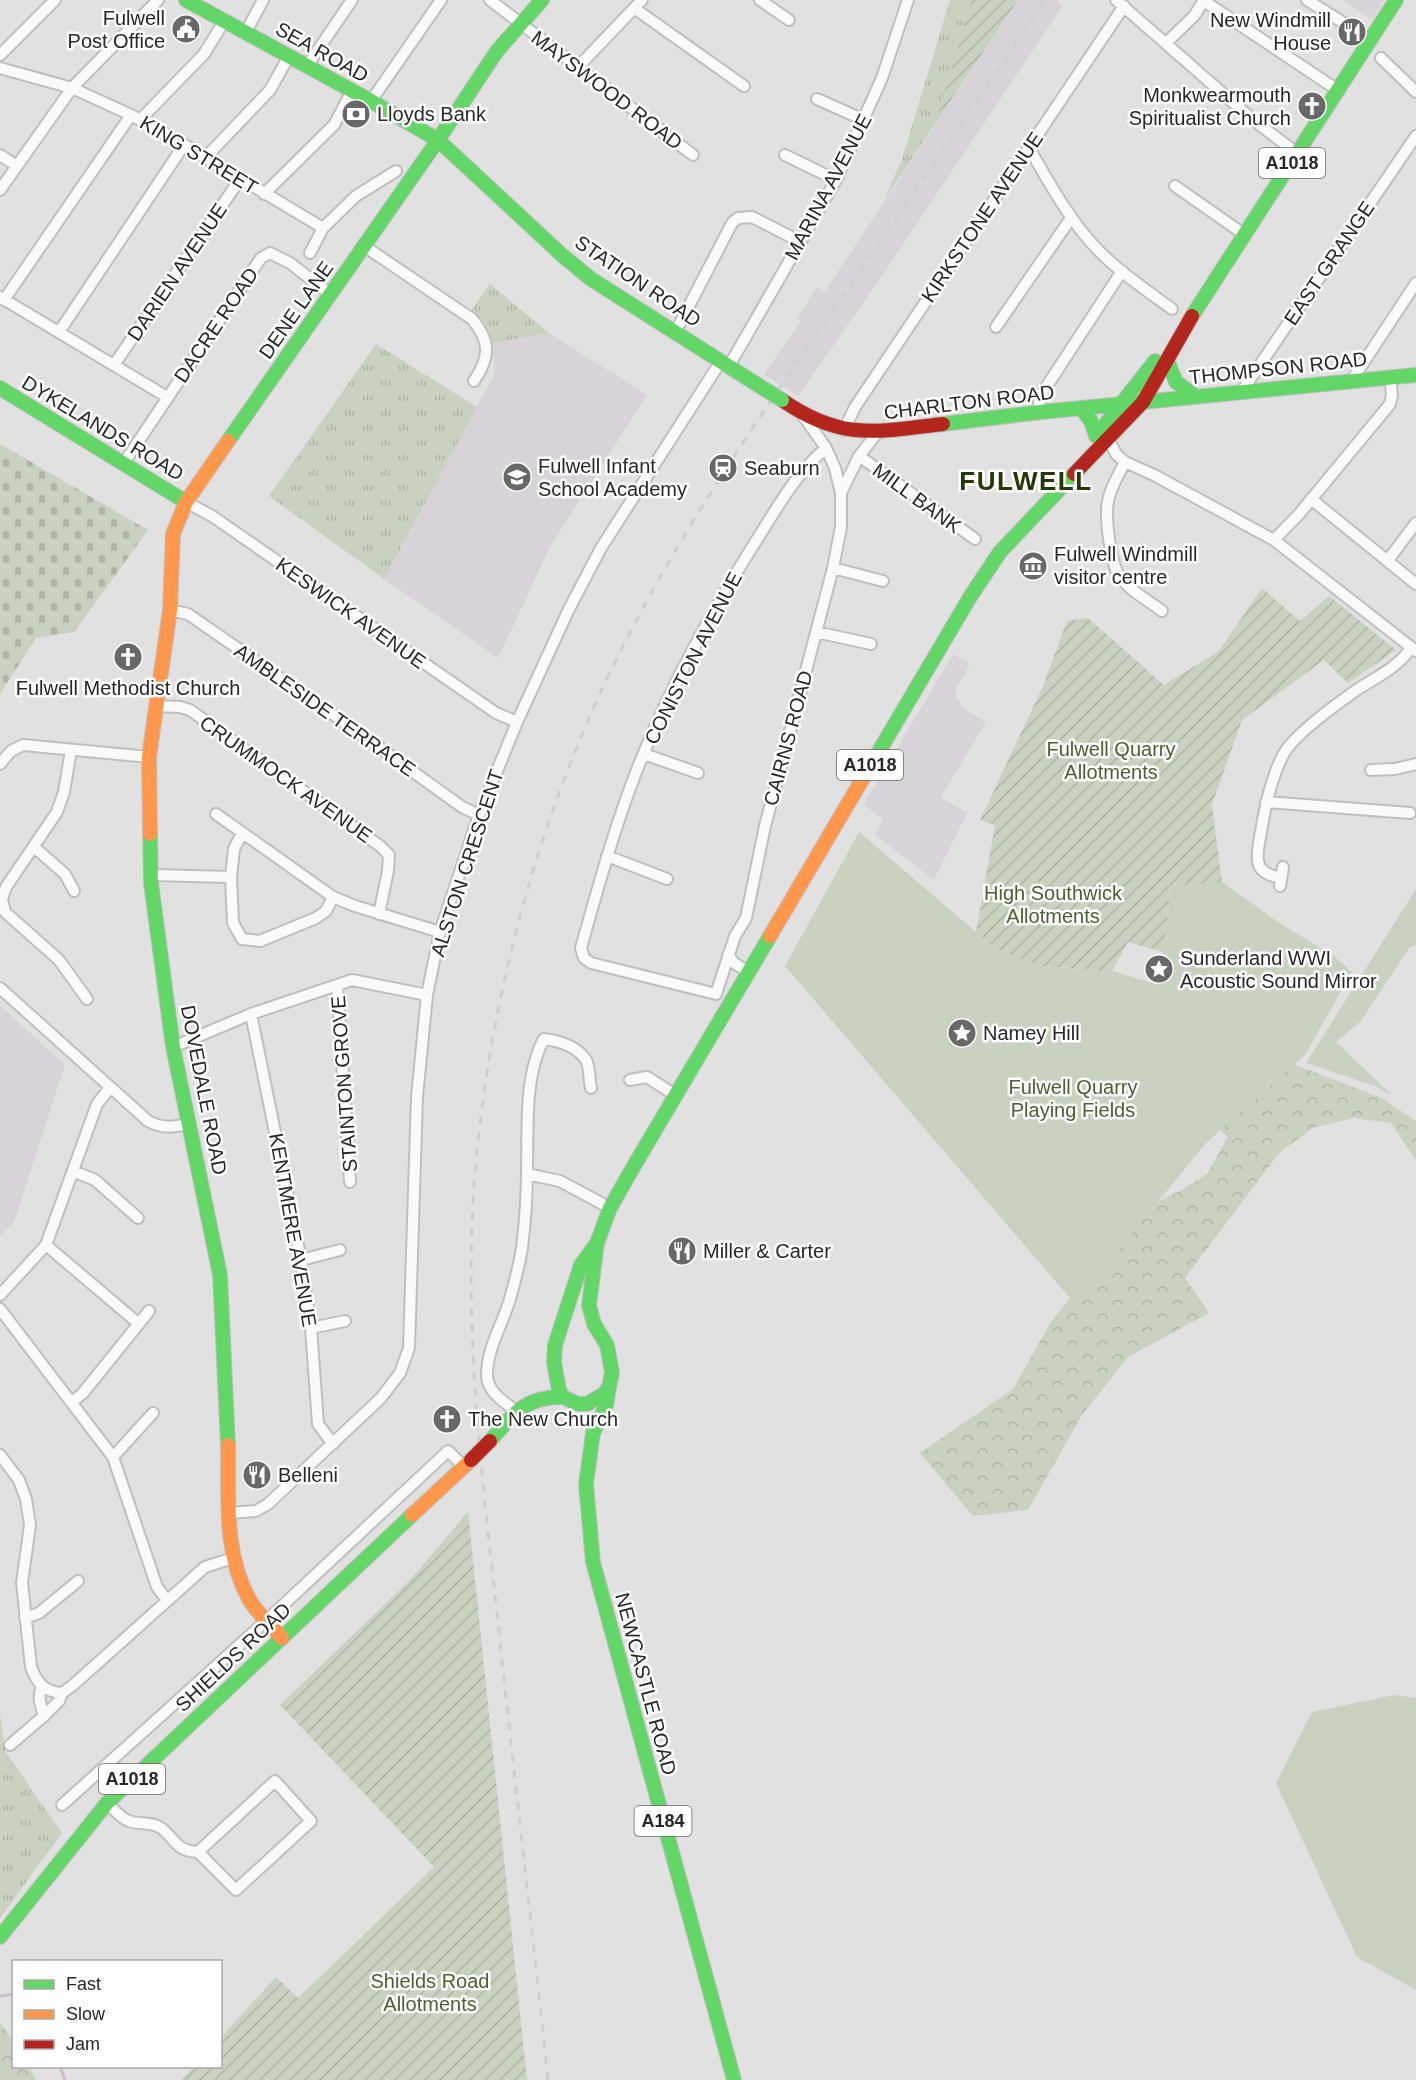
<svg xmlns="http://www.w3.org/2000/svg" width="1416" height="2080" font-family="Arial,sans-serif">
<defs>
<pattern id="grass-tufts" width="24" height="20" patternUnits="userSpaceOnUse" patternTransform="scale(1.5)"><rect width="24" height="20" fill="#c9d1c0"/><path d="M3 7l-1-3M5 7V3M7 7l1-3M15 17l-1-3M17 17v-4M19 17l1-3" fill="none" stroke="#adb3a5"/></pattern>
<pattern id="forest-crowns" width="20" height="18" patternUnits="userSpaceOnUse" patternTransform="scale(1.5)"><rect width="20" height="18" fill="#c9d1c0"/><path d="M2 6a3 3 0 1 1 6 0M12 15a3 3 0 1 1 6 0" fill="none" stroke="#adb3a5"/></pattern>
<pattern id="cemetery-stones" width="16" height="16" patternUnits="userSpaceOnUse" patternTransform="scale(1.5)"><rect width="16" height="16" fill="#c9d1c0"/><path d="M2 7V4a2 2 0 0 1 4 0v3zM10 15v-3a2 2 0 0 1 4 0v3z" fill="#adb3a5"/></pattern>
<pattern id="garden-furrows" width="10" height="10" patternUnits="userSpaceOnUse" patternTransform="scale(1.5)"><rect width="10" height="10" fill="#c9d1c0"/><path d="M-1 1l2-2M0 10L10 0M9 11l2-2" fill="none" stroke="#adb3a5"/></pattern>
</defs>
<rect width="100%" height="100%" fill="#e2e1e2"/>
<path fill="#d8d3d8" d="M1018,0h41l-2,3 5,4 -180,269 -84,120 -34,-22 37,-53 -4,-2 20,-32 8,4z
M1342,0h42l-12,19z
M549,333l98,62 -97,152 -52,111 -114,-79 110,-204 -1,-32z
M953,654l17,10 -14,25v7l7,12 23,14 -45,75 26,16 -33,67 -59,-45 8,-15 -19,-16z
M0,1005l65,60 -51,157 -14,14z"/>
<path fill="url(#grass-tufts)" d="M950,0h22l-33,118 -55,82 18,-41z
M490,284l59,49 -56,10 -8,-17 -15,-14z
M376,344l101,63 -93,172 -115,-83z
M0,1713l5,38 57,82 -62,85z"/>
<path fill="url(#forest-crowns)" d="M1266,1054l116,44 34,23v39l-25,-37 -37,-5 -41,10 -34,25 -94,125 24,35 -81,44 -46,58 -54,95 -55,6 -53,-63 93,-64 38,-67 46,-58 29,-48 54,-25 27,-17 21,-37 -35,-29z
M0,2022l13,18 1,26 15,1 7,13h-36z"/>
<path fill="url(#cemetery-stones)" d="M0,444l148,86 -74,102 -38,6 -36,56z"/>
<path fill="#c9d1c0" d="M859,832l138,118 44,16 71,5 47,14 12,-99 51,-4 59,42 54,33 17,15 -47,83 -100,89 -130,160 -290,-338z
M1416,889v56l-6,2 -49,74 -25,21 57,54 -18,-10 -69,-23z
M1394,1695l22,3v292l-59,-33 -81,-174 36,-71z"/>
<path fill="url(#garden-furrows)" d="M972,0h46l-79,118v-6z
M1262,588l38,33 29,-25 67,54 -48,33 -24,-23 -82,60 -30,85 10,77 -51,4 -8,66 -35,-10 -16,29 -71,-5 -44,-16 -21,-18 19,-107 -15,-5 63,-134 24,-65 21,-3 76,67 55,-34z
M468,1512l59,568h-346l13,-13 26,-1 1,-29 55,-60 22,21 136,-131 -154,-162 130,-125z"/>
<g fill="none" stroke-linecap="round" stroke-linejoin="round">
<path stroke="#cebdcf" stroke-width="3" d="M0,1996l14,-2
M60,2066l5,14"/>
<g stroke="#c0bfc0" stroke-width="14">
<path id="street" d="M490,0l203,155
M760,0l29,20
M1116,0l136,119 46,35
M1307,0l64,40
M1204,1l135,90
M634,8l110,78
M246,32l17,-32
M1166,43l28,-27 10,-16
M0,55l55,-55
M1381,58l35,34
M307,66l45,-66
M0,68l72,20 59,27 42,23 150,90
M577,68l65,-68
M817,99l47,21
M371,101l70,-101
M140,120l64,-66 21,-34
M1029,148c20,34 39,70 67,100 22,23 50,42 76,61
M0,155l17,11
M785,155l51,25
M205,158l65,-68 19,-34
M1175,186l70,49
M0,190l72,-102 86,-88
M264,194l70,-69 18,-34
M364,246l108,73c19,23 18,38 2,62
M310,253l13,-25 33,-32 40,-25
M0,297l167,100
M4,300l127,-185
M996,327l75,-109
M676,331l56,-108 6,-5 14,-1 49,25
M59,332l125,-187
M114,365l126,-186
M729,366l107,-186 46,-102 26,-78
M1352,380l64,-97
M1242,391l174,-255
M1041,412l-2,-10 2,-7 81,-124
M804,417l22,31 9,20 6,25 18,-37 19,-24
M844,430l11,-23 269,-401
M1108,438l8,16 9,8 29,13 120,65 142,111
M859,456l116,83
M1125,462c-6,12 -15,26 -17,39 -3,15 2,61 11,74 9,15 29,25 43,36
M124,463l137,-205 9,-5 20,10 40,31
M1311,499l105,85
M186,502l26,14 284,197 21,9
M1274,540l26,-27 90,-109 2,-9 -2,-18
M1388,560l28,-37
M833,568l50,13
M170,610l18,4 153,106 121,87 17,8
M816,632l55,12
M156,706l24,1 10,3 190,136 9,9 -1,16 -9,43
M71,750l-7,42 -7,20 -51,75 -4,12 3,13 54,48 28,39
M644,754l54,19
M0,764l11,-13 12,-6 126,12
M1371,770l24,-1 21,-5
M1266,802l144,11
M216,814l117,83 22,9 85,26
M242,833l-8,16 -3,28 2,46 9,16 18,2 56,-23 10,-7 7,-14
M34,847l31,27 9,17
M607,856l60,23
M151,875l80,2
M1281,878c-23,-5 -26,-13 -22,-35 5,-30 10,-60 24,-88 11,-21 55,-52 75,-66 19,-12 40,-22 53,-41
M1280,886l3,-19
M728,955l6,8 13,8
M337,985l13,197
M0,988l148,133c15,8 25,6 42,3
M716,994l-125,-31 -7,-5 -3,-10c21,-75 42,-152 75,-223 28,-62 64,-127 100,-184 21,-33 40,-68 70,-93
M716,994l19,-58 11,-18 19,-92 68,-258 8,-41v-34
M251,1014l50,246 10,68 7,96 15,20
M173,1047l78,-33 101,-34 75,15
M630,1080l17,-3 28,18
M73,1171l22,9 43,38
M527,1174l33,7 50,27
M46,1245l93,79
M301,1260l39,-10
M0,1295l46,-50 51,-141 13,-16
M0,1309l113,148 44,130 10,13
M311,1328l34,-7
M72,1402l11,-9 66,-82
M512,1408c-11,-8 -24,-17 -25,-32 0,-28 14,-48 22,-74 5,-17 10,-36 13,-54 3,-25 5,-52 5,-78 1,-40 -3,-95 17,-131 15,2 33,7 42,21 4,7 3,20 5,28
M0,1455l19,25 7,19 4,26 -8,58 9,84c6,16 13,25 31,26
M113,1457l40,-44
M229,1513l27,-2 12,-7 113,-106 19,-25 9,-25 8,-251 10,-102 13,-63 39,-117 38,-93 52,-113 32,-61 120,-187
M25,1618l14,-5 39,-32
M42,1687c-5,10 -1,18 2,29l15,-15 3,-8
M62,1693l10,-7 133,-119 28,-9
M10,1745l34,-29
M275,1781l36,40 -75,69 -38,-38z
M107,1803c7,6 13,15 22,18 10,4 22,0 32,7 15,11 14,23 37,24
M62,1805l204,-184 182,-170 16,16"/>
</g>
<g stroke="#c0bfc0" stroke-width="16">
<path id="fast" d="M186,0l185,101 67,39 125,116 28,23 167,106
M1192,316l204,-316
M1167,360l9,22 19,14
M0,388l186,114
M1081,408l10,13 5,15
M943,424l98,-12 375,-37
M1100,431l55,-70
M228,441l210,-301 59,-89 45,-51
M862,780l108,-183 30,-45 74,-78
M150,834l1,49 22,164 47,228 8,170
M597,1243l-8,62 5,19 13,21 5,28 -3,14 -5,7 -17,10h-9l-15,-7 -4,-7 -5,-28 1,-17 26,-80 16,-22 13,-35 25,-44 135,-228
M609,1387l-3,19 -13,27 -7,51 7,78 141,518
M490,1441c23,-27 36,-45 73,-44
M0,1937l107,-134 305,-288"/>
</g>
<g stroke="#c0bfc0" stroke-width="16">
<path id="slow" d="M150,834l-1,-77 21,-147 3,-76 13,-32 42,-61
M770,936l92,-156
M228,1445c1,51 -5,107 21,154 8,14 22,27 33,39
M412,1515l59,-55"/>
</g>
<g stroke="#c0bfc0" stroke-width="16">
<path id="jam" d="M782,400c59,41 94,32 161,24
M1074,474l69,-72 49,-86"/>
</g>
<use href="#street" stroke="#fbfafb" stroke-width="10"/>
<use href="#fast" stroke="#63d668" stroke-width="14"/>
<use href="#slow" stroke="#ff974d" stroke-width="14"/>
<use href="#jam" stroke="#b3261e" stroke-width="14"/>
<path stroke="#d0cfd0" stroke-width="3" stroke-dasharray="8 8" stroke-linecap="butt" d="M548,2080c-16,-153 -34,-305 -50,-458 -16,-144 -34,-290 -24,-436 14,-182 62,-364 143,-528 65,-131 149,-251 232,-371 66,-95 131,-191 196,-287"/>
<g stroke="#c0bfc0" stroke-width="16" stroke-linecap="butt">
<path id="fast-bridge" d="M758,385l24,15"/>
</g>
<g stroke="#c0bfc0" stroke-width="16" stroke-linecap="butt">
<path id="jam-bridge" d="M471,1460l19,-19"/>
</g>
<use href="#fast-bridge" stroke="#63d668" stroke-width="14"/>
<use href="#jam-bridge" stroke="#b3261e" stroke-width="14"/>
</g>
<defs>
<g id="civic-disc" transform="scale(1.5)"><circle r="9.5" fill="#696869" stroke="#fff"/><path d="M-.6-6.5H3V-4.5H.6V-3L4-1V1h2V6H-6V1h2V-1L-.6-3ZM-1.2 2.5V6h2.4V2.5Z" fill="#fff"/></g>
<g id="restaurant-disc" transform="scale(1.5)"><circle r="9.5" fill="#696869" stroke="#fff"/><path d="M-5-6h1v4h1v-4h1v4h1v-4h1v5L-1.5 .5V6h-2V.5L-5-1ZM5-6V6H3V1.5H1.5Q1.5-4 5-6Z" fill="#fff"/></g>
<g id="church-disc" transform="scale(1.5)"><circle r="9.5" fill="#696869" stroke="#fff"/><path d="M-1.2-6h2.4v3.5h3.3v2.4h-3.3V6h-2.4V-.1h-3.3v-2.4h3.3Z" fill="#fff"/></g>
<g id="bank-disc" transform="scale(1.5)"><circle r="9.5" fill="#696869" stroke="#fff"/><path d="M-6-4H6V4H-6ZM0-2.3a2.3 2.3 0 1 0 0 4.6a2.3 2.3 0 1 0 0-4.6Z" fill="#fff"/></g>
<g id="station-disc" transform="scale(1.5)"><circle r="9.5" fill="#696869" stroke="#fff"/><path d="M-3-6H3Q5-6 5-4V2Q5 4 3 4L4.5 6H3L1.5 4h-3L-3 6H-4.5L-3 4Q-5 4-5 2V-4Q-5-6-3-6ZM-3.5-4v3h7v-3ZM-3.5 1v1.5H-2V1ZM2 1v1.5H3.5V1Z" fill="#fff"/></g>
<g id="school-disc" transform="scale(1.5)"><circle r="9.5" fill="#696869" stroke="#fff"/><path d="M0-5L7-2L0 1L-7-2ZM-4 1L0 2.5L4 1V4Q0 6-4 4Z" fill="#fff"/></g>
<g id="museum-disc" transform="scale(1.5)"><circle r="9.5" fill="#696869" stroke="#fff"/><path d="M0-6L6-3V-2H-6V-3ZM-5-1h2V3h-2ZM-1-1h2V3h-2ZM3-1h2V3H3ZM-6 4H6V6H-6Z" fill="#fff"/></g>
<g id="sight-disc" transform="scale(1.5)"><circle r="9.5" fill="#696869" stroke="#fff"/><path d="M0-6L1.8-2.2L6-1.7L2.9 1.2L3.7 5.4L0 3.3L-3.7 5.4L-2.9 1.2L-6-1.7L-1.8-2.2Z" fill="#fff"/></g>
</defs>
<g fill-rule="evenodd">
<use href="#civic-disc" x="186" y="29"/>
<use href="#restaurant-disc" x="1352" y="32"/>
<use href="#church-disc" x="1312" y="106"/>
<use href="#bank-disc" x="356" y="114"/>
<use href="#station-disc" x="723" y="468"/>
<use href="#school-disc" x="517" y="477"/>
<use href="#museum-disc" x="1033" y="566"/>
<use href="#church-disc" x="128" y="657"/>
<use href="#sight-disc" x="1159" y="969"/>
<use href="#sight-disc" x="962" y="1033"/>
<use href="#restaurant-disc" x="682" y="1251"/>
<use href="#church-disc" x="447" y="1419"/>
<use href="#restaurant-disc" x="257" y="1475"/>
</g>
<g text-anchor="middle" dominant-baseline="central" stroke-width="5" stroke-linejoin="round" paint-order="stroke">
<g fill="#fff" stroke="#686868" stroke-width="1.5">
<rect x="1259" y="148" width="66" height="30" rx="4.5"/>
<rect x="837" y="750" width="66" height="30" rx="4.5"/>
<rect x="99" y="1764" width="66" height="30" rx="4.5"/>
<rect x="634.5" y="1806" width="57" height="30" rx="4.5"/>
</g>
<g font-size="18" font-weight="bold" fill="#282728">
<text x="1292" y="163">A1018</text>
<text x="870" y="765">A1018</text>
<text x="132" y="1779">A1018</text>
<text x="663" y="1821">A184</text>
</g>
<g font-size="20" fill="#282728" stroke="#fff" text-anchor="start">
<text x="165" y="18" text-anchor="end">Fulwell<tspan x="165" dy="23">Post Office</tspan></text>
<text x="1331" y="20" text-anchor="end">New Windmill<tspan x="1331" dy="23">House</tspan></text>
<text x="1291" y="95" text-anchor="end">Monkwearmouth<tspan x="1291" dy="23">Spiritualist Church</tspan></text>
<text x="377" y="114">Lloyds Bank</text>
<text x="538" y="466">Fulwell Infant<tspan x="538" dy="23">School Academy</tspan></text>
<text x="744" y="468">Seaburn</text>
<text x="1054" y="554">Fulwell Windmill<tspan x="1054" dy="23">visitor centre</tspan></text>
<text x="128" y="688" text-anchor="middle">Fulwell Methodist Church</text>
<text x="1180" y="958">Sunderland WWI<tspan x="1180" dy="23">Acoustic Sound Mirror</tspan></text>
<text x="983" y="1033">Namey Hill</text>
<text x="703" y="1251">Miller &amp; Carter</text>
<text x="468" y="1419">The New Church</text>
<text x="278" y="1475">Belleni</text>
</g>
<g font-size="20" fill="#282728" stroke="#fff">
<text transform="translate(322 52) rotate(29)">SEA ROAD</text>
<text transform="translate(607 90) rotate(37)">MAYSWOOD ROAD</text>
<text transform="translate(199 155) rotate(31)">KING STREET</text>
<text transform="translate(828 187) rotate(-62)">MARINA AVENUE</text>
<text transform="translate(982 217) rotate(-56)">KIRKSTONE AVENUE</text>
<text transform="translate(1329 263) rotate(-56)">EAST GRANGE</text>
<text transform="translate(177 272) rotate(-56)">DARIEN AVENUE</text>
<text transform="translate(638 281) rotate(34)">STATION ROAD</text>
<text transform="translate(296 310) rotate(-55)">DENE LANE</text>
<text transform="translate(216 325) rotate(-56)">DACRE ROAD</text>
<text transform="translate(1278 368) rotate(-6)">THOMPSON ROAD</text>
<text transform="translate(969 402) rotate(-7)">CHARLTON ROAD</text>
<text transform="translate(103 428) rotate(31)">DYKELANDS ROAD</text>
<text transform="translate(917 498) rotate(36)">MILL BANK</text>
<text transform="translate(351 613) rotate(35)">KESWICK AVENUE</text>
<text transform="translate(693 658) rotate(-63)">CONISTON AVENUE</text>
<text transform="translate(325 710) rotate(35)">AMBLESIDE TERRACE</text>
<text transform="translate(788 738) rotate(-75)">CAIRNS ROAD</text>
<text transform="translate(286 779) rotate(35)">CRUMMOCK AVENUE</text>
<text transform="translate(467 863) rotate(-72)">ALSTON CRESCENT</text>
<text transform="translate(344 1084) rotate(-94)">STAINTON GROVE</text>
<text transform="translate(204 1090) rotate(79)">DOVEDALE ROAD</text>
<text transform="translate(293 1230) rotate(80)">KENTMERE AVENUE</text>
<text transform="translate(233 1657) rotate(-43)">SHIELDS ROAD</text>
<text transform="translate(646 1684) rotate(75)">NEWCASTLE ROAD</text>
</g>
<g font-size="20" fill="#4b6030" stroke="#fff">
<text x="1111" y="749">Fulwell Quarry<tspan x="1111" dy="23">Allotments</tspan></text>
<text x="1053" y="893">High Southwick<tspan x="1053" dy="23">Allotments</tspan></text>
<text x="1073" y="1087">Fulwell Quarry<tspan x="1073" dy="23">Playing Fields</tspan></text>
<text x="430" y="1981">Shields Road<tspan x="430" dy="23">Allotments</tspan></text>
</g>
<g font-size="26" font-weight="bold" letter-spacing="1.5" fill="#243803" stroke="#fff">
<text x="1026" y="481">FULWELL</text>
</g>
</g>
<rect x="12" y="1960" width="210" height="108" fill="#ffffff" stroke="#a9a9a9" stroke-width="1.5"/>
<rect x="24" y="1980" width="30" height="9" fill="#63d668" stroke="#a9a9a9" stroke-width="1.5"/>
<text x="66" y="1990" font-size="18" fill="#282728">Fast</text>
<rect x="24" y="2010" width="30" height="9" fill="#ff974d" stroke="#a9a9a9" stroke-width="1.5"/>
<text x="66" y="2020" font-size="18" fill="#282728">Slow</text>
<rect x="24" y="2040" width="30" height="9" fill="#b3261e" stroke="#a9a9a9" stroke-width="1.5"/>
<text x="66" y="2050" font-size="18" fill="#282728">Jam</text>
</svg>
